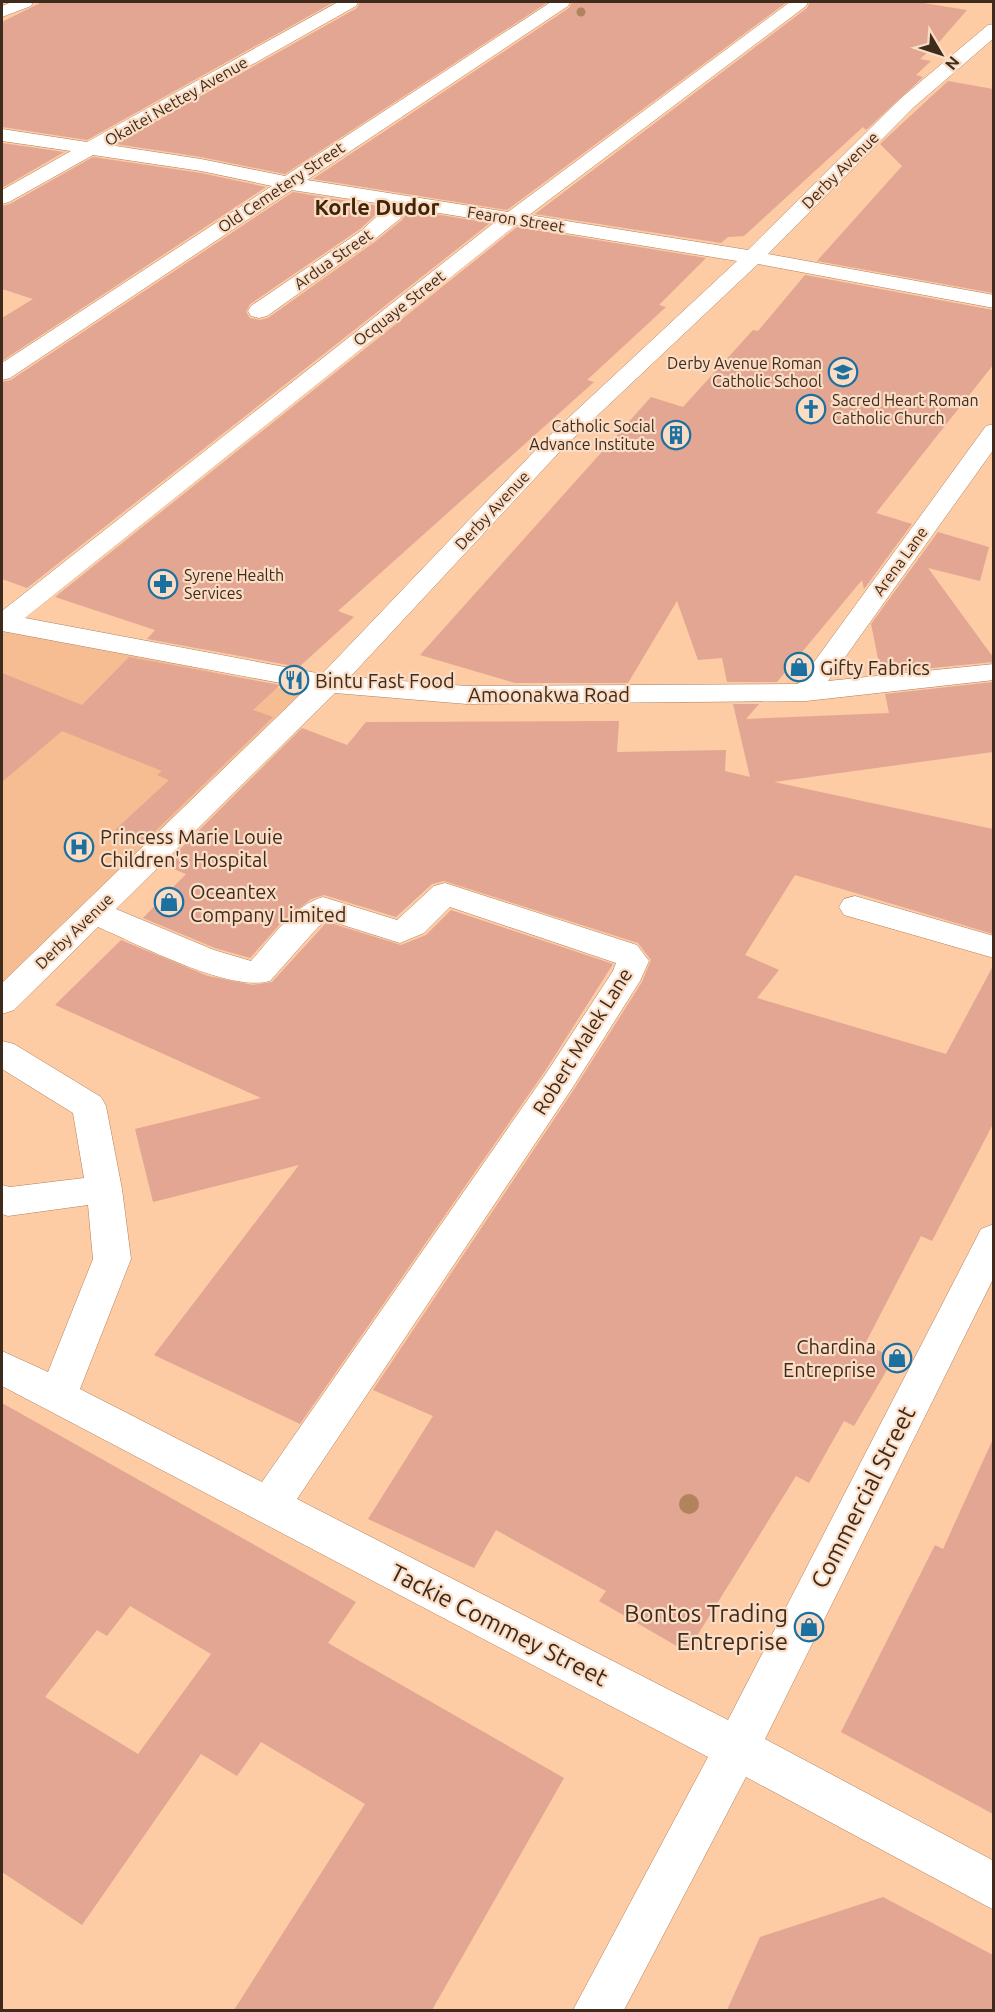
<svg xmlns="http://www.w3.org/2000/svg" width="995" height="2012" font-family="Ubuntu,sans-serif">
<rect width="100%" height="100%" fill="#fdcba4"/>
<path fill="#f5bd91" d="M2,620l309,76 -309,301z"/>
<path fill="#e2a692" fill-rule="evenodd" d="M42,2h292l-247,138 -85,-13v-105z
M360,2h188l-263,172 -84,-17 -85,-13 241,-136z
M572,2h215l-280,208 -194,-31 256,-171z
M810,2h107l50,8 -27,31 -20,18 11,2 -15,14 7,2 -57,53 -3,-3 -119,109 -16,1 -7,6 -186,-29 272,-206z
M948,81l45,8v204l-176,-32 85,-95 -22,-22z
M2,143l62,9 -62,36z
M93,157l108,16 65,14 -264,174v-43l31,-19 -31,-10v-83l8,-2z
M293,192l91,15 -24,22 -110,75 -4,8 4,6 10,2 8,-2 108,-77 26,-21 7,-10 81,13 -463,365 -25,-9v-197l9,-2z
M517,227l189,31 -47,47 7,2 -79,73 7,2 -256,229 16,6 -55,50 -152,-28 8,-9 -100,-33z
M805,275l188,35v55l-117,148 36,11 -48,65 -2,-9 -85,102h-50l-5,-24 -24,2 -21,-59 -49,82h-113l-95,-28 231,-258 32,10 70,-77 5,1z
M938,532l51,15 -9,34 -52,-13 65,89v5l-112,11 -10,-49z
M129,657l151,28 -27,25 20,7 -129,125 -29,-12 54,-50 -12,-5 5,-4 -100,-40 -60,51v-109l80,32z
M993,682v70l-219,30 219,47v105l-198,-59 -50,80 34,15 -22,28 189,56 47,-88v158l-61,117 -11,-5 -56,108 29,14 -40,68 -10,-5 -35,62 -13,-7 -109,176 -88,-51 7,-10 -110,-61 -22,38 -106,-49 65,-103 -60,-26 200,-299 69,-109 9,-22 -13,-17 -194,-62 -12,3 -36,33 -72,-22 -13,4 -29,23 -32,36 -35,-10 -72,-30 43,-44 -22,-9 138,-137 45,17 19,-23 253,-1 -2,31 109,-2 -1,21 25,6 -17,-73h26l-13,15 143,-6 -4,-19z
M451,910l162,54 -68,107 -245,353 -146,-69 145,-190 -146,37 -18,-73 126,-31 -206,-93 66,-65 87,36 45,9 19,-3 55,-60 74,23 25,-10z
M2,1403l354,199 -28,41 236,135 -132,232h-198l131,-206 -104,-62 -24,34 -36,-22 -119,171 -80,-53zM130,1606l81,48 -73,100 -93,-57 52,-67 10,6z
M993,1439v375l-152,-82 94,-187 8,4z
M883,1897l110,58v55h-266l33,-73z"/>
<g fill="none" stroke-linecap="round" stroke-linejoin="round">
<g stroke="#b0825d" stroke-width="1">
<path id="minor" d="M12,2h21l-2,4 -29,11v-11z
M338,2h20l-2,4 -247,139 92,14 84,17 266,-174h19l-2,4 -261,174 201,32 282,-210h18l-2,4 -277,209 219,35 152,-151 88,-74 6,-1v14l-80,69 -146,147 226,41v13l-236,-44 -193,182 -215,231 117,9 331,-2 188,-258 8,-2v25l-166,232 166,-17v16l-188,21 -339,3 -132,-11 -219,216 98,41 37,11c21,-23 41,-55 72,-64l74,23 37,-34 11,-3 192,62 12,16 -9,20 -69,109 -274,409 431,221 253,-491 13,-5v53l-229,462 229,122v49l-248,-133 -122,233h-51l135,-253 -706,-371v-35l46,21 45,-113 -5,-54 -80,11 -6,-2v-29l8,2 74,-9 -11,-65 -71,-44v-28l12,3 87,53 5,9 16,83 9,70 -51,130 182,93 285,-410 66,-101 3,-8 -166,-56 -26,26 -24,10 -73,-23 -9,7 -48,54c-40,12 -132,-37 -172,-54l-84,83 -12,4v-31l305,-295 -305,-57v-20l493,-389 -87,-14 -7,10 -26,21 -108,77 -8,2 -8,-2 -3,-5 3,-5 110,-75 28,-26 -97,-15 -282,188 -8,2v-17l270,-177 -71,-15 -108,-16 -84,47 -7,2v-14l69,-39 -69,-10v-12l85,13zM516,225l221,36 -188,175 -227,238 -297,-56z
M855,896l139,40v22l-150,-43 -5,-8 5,-8z"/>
</g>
<use href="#minor" fill="#fff" fill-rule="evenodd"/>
</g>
<g fill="#b1845e">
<circle cx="581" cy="12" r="4.5"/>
<circle cx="689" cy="1504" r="10"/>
</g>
<defs>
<g id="school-ring" transform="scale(1.5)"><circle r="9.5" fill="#fbddc5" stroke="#1b70a0" stroke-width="1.5"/><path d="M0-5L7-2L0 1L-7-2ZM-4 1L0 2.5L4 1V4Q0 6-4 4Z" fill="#1b70a0"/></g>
<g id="church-ring" transform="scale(1.5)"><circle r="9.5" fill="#fbddc5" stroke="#1b70a0" stroke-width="1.5"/><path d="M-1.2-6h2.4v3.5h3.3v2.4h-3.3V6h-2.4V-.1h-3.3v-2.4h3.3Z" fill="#1b70a0"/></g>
<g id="building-ring" transform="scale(1.5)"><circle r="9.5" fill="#fbddc5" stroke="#1b70a0" stroke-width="1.5"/><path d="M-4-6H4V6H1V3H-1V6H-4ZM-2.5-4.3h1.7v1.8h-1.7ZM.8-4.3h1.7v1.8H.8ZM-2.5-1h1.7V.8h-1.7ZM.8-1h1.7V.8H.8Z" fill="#1b70a0"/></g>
<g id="pharmacy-ring" transform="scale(1.5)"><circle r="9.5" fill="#fbddc5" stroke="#1b70a0" stroke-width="1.5"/><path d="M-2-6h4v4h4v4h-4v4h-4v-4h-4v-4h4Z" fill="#1b70a0"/></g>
<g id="shop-ring" transform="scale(1.5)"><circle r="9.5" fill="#fbddc5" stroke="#1b70a0" stroke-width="1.5"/><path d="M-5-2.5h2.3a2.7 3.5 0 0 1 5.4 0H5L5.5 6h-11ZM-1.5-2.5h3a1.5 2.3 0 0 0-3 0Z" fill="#1b70a0"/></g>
<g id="restaurant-ring" transform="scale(1.5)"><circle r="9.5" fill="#fbddc5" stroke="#1b70a0" stroke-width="1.5"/><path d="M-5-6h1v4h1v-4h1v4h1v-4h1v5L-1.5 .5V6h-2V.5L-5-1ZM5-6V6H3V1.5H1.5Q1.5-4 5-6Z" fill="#1b70a0"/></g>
<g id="hospital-ring" transform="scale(1.5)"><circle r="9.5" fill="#fbddc5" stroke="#1b70a0" stroke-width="1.5"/><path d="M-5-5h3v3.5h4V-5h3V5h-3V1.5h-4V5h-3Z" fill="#1b70a0"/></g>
</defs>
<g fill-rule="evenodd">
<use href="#school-ring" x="843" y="372"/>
<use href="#church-ring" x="811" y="409"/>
<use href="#building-ring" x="676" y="435"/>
<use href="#pharmacy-ring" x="163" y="584"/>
<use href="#shop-ring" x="799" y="667"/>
<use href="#restaurant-ring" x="294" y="680"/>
<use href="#hospital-ring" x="79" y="847"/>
<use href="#shop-ring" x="169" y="902"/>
<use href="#shop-ring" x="897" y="1358"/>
<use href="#shop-ring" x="809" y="1627"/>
</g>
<g text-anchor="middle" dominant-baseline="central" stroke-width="4.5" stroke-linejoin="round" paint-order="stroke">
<g font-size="16" fill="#3e2b1b" stroke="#fbddc5">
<text transform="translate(176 101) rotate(-30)">Okaitei Nettey Avenue</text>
<text transform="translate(840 170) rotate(-45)">Derby Avenue</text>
<text transform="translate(281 187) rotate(-34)">Old Cemetery Street</text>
<text transform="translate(516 219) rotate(9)">Fearon Street</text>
<text transform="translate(333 259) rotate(-35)">Ardua Street</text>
<text transform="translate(399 308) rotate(-38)">Ocquaye Street</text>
<text transform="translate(492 510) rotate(-47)">Derby Avenue</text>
<text transform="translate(900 561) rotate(-54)">Arena Lane</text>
<text transform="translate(74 931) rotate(-44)">Derby Avenue</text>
</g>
<g font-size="16" fill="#3e2b1b" stroke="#fbddc5" text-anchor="end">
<text x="822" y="363">Derby Avenue Roman<tspan x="822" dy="18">Catholic School</tspan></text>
<text x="832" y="400" text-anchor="start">Sacred Heart Roman<tspan x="832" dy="18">Catholic Church</tspan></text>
<text x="655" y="426">Catholic Social<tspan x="655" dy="18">Advance Institute</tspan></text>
<text x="184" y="575" text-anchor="start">Syrene Health<tspan x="184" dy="18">Services</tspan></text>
</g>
<g font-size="20" fill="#3e2b1b" stroke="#fbddc5" text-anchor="start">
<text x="820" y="667">Gifty Fabrics</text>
<text x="315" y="680">Bintu Fast Food</text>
<text x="100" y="836">Princess Marie Louie<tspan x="100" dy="23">Children's Hospital</tspan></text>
<text x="190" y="891">Oceantex<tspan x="190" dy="23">Company Limited</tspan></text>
<text x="876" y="1346" text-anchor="end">Chardina<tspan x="876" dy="23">Entreprise</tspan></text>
</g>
<g font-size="20" fill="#3e2b1b" stroke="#fbddc5">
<text x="549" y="694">Amoonakwa Road</text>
<text transform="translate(582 1041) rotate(-58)">Robert Malek Lane</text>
</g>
<g font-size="22" font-weight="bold" fill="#422407" stroke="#fbddc5">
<text x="377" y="206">Korle Dudor</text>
</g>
<g font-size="24" fill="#3e2b1b" stroke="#fbddc5">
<text transform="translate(863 1497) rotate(-63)">Commercial Street</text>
<text transform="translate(499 1625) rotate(27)">Tackie Commey Street</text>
</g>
<g font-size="24" fill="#3e2b1b" stroke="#fbddc5" text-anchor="end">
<text x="788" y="1613">Bontos Trading<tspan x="788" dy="28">Entreprise</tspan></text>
</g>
</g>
<rect width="995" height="2012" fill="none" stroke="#3e2b1b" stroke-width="6"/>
<g transform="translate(941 54) rotate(129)" stroke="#fbddc5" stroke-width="4.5" paint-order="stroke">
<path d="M0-4.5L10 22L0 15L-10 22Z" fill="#3e2b1b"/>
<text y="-9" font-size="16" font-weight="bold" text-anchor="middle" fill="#3e2b1b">N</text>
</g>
</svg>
